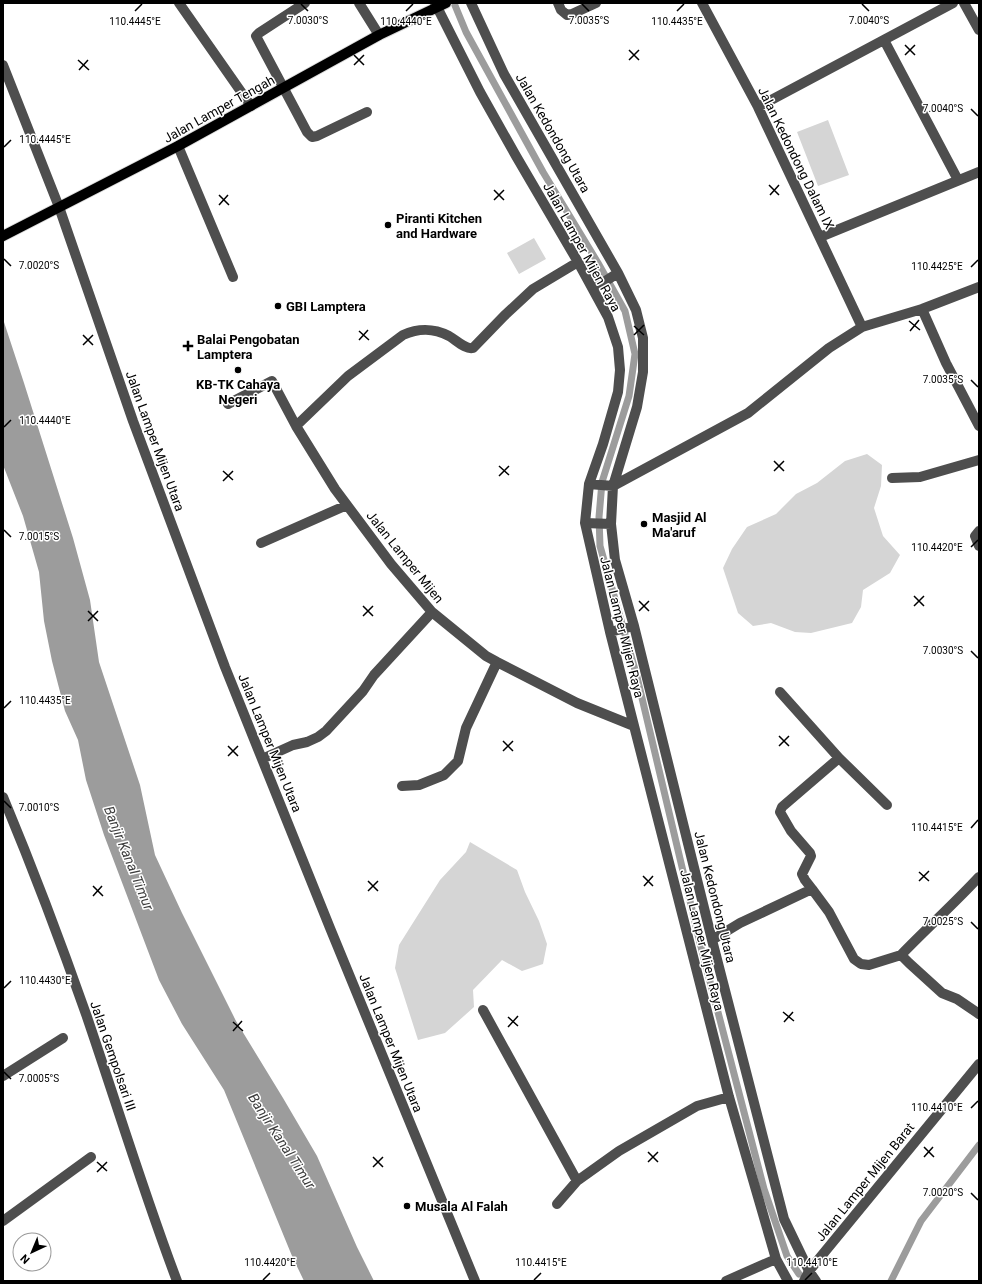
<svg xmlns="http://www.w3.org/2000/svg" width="982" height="1284" font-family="Roboto,sans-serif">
<rect width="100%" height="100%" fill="#fff"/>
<path fill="#d5d5d5" d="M828,120l21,55 -31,11 -21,-54z
M534,238l12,21 -27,15 -12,-21z
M867,454l15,11 -1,21 -7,22 9,28 17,19 -10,18 -27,17 -2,17 -9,16 -41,10 -16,-1 -24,-9 -18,3 -15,-13 -15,-45 9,-19 15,-22 29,-13 20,-20 21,-11 28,-22z
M470,842l47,28 8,22 14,29 8,23 -4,20 -21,7 -20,-11 -29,30 1,17 -29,26 -27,7 -23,-72 4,-23 41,-65 26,-28z"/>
<path fill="#9c9c9c" d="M3,319l21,64 49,155 17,62 9,62 41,123 15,70 27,58 54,108 47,77 34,58 40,91 17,34h-70l-12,-25 -68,-166 -42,-66 -23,-44 -55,-145 -18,-55 -8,-40 -13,-29 -13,-50 -8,-40 -5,-49 -16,-56 -20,-51z"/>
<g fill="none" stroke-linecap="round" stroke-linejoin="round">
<path stroke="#9c9c9c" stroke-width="7" d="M454,3l12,29 77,140 55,91 27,48 10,43 -6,42 -27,86 -3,35 1,29 37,131 63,266 64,246 23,67 12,18
M891,1281l30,-60 58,-76"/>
<g stroke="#dbdbdb" stroke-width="12">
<path id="major" d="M3,236l175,-90 201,-111 67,-32"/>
</g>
<path stroke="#4e4e4e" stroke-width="10" d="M179,3l72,103
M305,3l-46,30 -3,3 51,96 5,5 5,-1 50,-24
M359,3l20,32
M435,3l45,89 36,64 62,106 30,55 10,30 2,23 -2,22 -15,52 -14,40 -4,39 25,109 119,465 47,162 12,22
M471,3l33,71 114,199 18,37 7,28v34l-6,35 -24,79 -2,38 4,36 19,66 78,314 72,279 25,52 7,10
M558,3l3,7 6,5 5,-1 24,-11
M702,3l56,104 104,220
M964,3l15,27
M884,40l74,140
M3,65l56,142 74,214 92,246 105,261 145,353
M758,107l195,-104
M178,146l55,131
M820,237l159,-65
M593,289l25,-16
M922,309l24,54 33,63
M228,404l44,-23 24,45 39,63 56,75 41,48 54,44 11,6 80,41 57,23
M296,426l52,-50 55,-41c16,-7 30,-7 46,1 7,4 17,14 24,12l31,-32 29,-27 45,-27
M892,478l28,-1 59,-17
M589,484l24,2 135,-73 81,-65 33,-21 60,-18 57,-22
M585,523l26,1
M979,531l-4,5 4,10
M261,543l86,-38
M610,632l24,-6
M780,692l59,66 -57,49 -2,5 11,19 19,22 1,3 -9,18 3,6 7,9
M839,758l48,47
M262,759l31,-14 14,-3 11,-5 8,-6 37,-40 11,-16 58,-63
M402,786l17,-1 25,-10 14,-14 8,-33 31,-66
M3,797c30,72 58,146 84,220 30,88 57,177 90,264
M712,940l28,-17 72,-34 17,23 25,47 7,5 8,1 32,-10 8,8 33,30 15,6 22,15
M901,955c26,-27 53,-51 78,-78
M483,1010l94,171
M3,1076l60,-38
M557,1204l20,-23 42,-30 78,-45 32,-9
M3,1221l88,-64
M726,1281l50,-22
M804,1281l5,-10 170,-207"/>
<use href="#major" stroke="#000" stroke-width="10"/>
</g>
<path fill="none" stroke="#000" stroke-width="1.5" d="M301,4l7,7M582,4l7,7M862,4l7,7M135,11l7,-7M406,11l7,-7M677,11l7,-7M905,45l10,10M629,50l10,10M354,55l10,10M905,55l10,-10M78,60l11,10M629,60l10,-10M354,65l10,-10M79,70l9,-10M971,109l7,7M4,147l7,-7M769,185l10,10M494,190l10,10M219,195l10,10M770,195l9,-10M494,200l10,-10M219,205l9,-10M4,259l7,7M971,267l7,-7M909,321l11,9M634,326l10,9M359,331l10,9M910,331l9,-11M83,335l10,10M634,335l10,-10M359,340l9,-10M83,345l10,-10M971,380l7,7M4,427l7,-7M774,461l10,10M499,466l10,9M223,471l10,9M774,471l10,-10M499,476l10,-10M223,481l10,-10M4,530l7,7M971,547l7,-7M914,596l10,10M639,601l10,10M363,606l10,10M914,606l10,-10M88,611l10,10M639,611l10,-10M363,616l10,-10M88,621l10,-10M971,651l7,7M4,708l7,-7M779,736l10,10M503,741l10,10M228,746l10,10M779,746l10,-10M503,751l10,-10M228,756l10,-10M4,801l7,7M971,828l7,-8M919,872l10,9M643,876l10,10M368,881l10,10M919,881l10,-10M93,886l10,10M644,886l9,-10M368,891l10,-10M93,896l9,-10M971,922l7,7M4,988l7,-7M783,1012l11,9M508,1017l10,9M233,1022l10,9M784,1022l9,-10M508,1027l10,-11M233,1031l9,-10M4,1072l7,7M971,1108l7,-7M924,1147l10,10M648,1152l10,10M373,1157l10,10M924,1157l9,-10M97,1162l10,9M648,1162l10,-10M373,1167l10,-10M97,1172l10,-10M971,1193l7,7M263,1280l7,-7M534,1280l7,-7M805,1280l7,-7"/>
<g fill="#000" stroke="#fff" stroke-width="1.5">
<circle cx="388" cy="225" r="4"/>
<circle cx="278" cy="306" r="4"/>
<path d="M186 340h4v4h4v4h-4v4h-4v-4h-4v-4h4z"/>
<circle cx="238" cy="370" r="4"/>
<circle cx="644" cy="524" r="4"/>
<circle cx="407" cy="1206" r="4"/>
</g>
<g text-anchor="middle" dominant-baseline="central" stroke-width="3" stroke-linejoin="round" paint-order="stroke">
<g font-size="13" fill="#000" stroke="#fff">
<text transform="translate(219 109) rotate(-29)">Jalan Lamper Tengah</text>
<text transform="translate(553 133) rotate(60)">Jalan Kedondong Utara</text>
<text transform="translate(796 158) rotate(64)">Jalan Kedondong Dalam IX</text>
<text transform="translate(582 247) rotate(61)">Jalan Lamper Mijen Raya</text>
<text transform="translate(155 441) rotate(70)">Jalan Lamper Mijen Utara</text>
<text transform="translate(405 557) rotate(51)">Jalan Lamper Mijen</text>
<text transform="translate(622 627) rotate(76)">Jalan Lamper Mijen Raya</text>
<text transform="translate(270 743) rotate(68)">Jalan Lamper Mijen Utara</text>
<text transform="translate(715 897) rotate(76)">Jalan Kedondong Utara</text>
<text transform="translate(702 940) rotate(76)">Jalan Lamper Mijen Raya</text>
<text transform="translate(391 1043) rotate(68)">Jalan Lamper Mijen Utara</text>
<text transform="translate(113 1056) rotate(71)">Jalan Gempolsari III</text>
<text transform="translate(865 1182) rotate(-51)">Jalan Lamper Mijen Barat</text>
</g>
<g font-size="13" font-weight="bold" fill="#000" stroke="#fff" text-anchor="start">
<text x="396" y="218">Piranti Kitchen<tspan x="396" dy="15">and Hardware</tspan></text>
<text x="286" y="306">GBI Lamptera</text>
<text x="197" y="339">Balai Pengobatan<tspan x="197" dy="15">Lamptera</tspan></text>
<text x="238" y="384" text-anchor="middle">KB-TK Cahaya<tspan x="238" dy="15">Negeri</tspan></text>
<text x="652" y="517">Masjid Al<tspan x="652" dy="15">Ma'aruf</tspan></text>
<text x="415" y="1206">Musala Al Falah</text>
</g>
<g font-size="14" font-style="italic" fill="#3d3d3d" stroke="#fff">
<text transform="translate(129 858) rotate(68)">Banjir Kanal Timur</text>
<text transform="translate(282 1141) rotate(57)">Banjir Kanal Timur</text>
</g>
</g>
<g font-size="10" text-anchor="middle" fill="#000" stroke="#fff" stroke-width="3" stroke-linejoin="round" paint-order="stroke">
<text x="308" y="24">7.0030°S</text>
<text x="589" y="24">7.0035°S</text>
<text x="869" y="24">7.0040°S</text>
<text x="135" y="25">110.4445°E</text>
<text x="406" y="25">110.4440°E</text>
<text x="677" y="25">110.4435°E</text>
<text x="943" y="112">7.0040°S</text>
<text x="45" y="143">110.4445°E</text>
<text x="39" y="269">7.0020°S</text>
<text x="937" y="270">110.4425°E</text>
<text x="943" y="383">7.0035°S</text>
<text x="45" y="424">110.4440°E</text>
<text x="39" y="540">7.0015°S</text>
<text x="937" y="551">110.4420°E</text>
<text x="943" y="654">7.0030°S</text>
<text x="45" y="704">110.4435°E</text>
<text x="39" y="811">7.0010°S</text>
<text x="937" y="831">110.4415°E</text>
<text x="943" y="925">7.0025°S</text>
<text x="45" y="984">110.4430°E</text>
<text x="39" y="1082">7.0005°S</text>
<text x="937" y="1111">110.4410°E</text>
<text x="943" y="1196">7.0020°S</text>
<text x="270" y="1266">110.4420°E</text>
<text x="541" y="1266">110.4415°E</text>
<text x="812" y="1266">110.4410°E</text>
</g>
<rect width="982" height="1284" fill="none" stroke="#000000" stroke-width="8"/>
<g transform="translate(32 1252) rotate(224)"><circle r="19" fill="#ffffff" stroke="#999999"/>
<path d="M0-3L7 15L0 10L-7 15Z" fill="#000000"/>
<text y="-6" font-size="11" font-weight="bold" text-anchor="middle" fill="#000000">N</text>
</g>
</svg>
